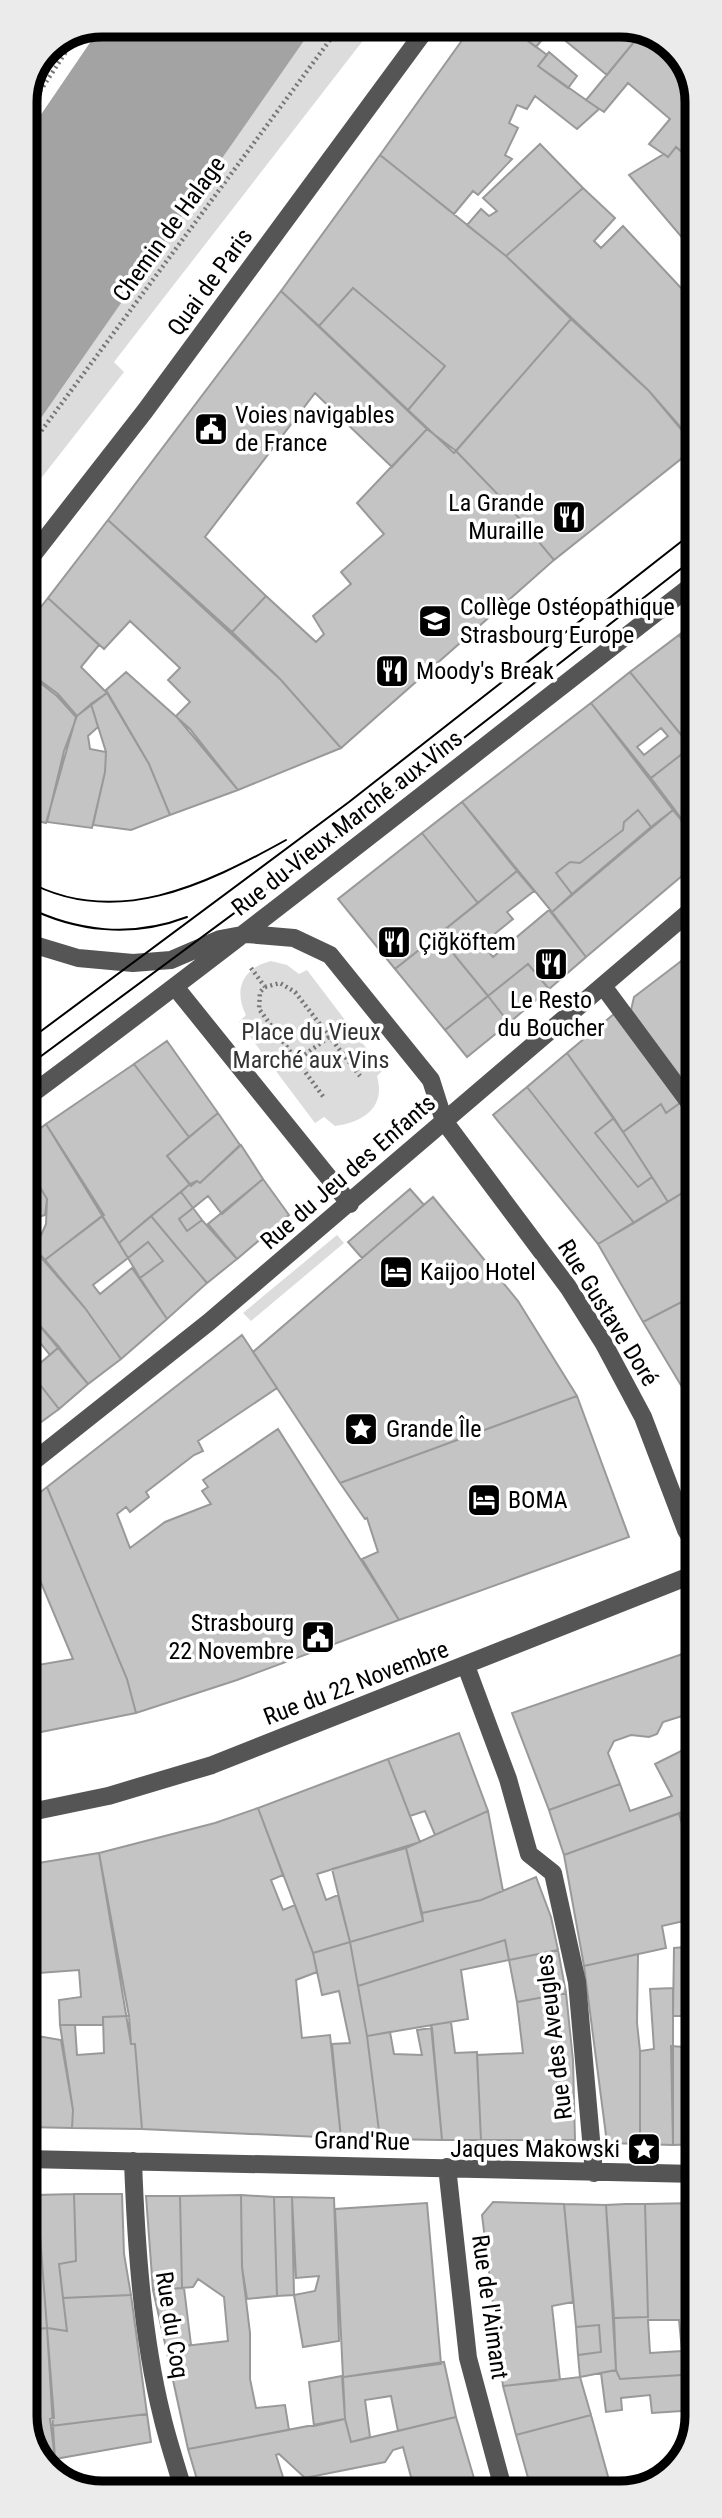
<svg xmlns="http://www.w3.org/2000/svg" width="722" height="2518" font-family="'Roboto Condensed',sans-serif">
<rect width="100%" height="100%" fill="#fff"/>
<path fill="#dcdcdc" d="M315,25h60l-261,337 10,10 -99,127v-58z
M46,50l9,6 -30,45z
M271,961l16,4 12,9 8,-4 76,100 -6,6c9,31 -13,46 -42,50l-11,-9 -9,6 -76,-101 7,-7c-13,-26 -3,-47 25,-54z
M337,1235l7,8 -93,78 -8,-8z"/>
<path fill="#a3a3a3" d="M102,25h213l-290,416v-303z"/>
<path fill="#c4c4c4" stroke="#999" stroke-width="2" fill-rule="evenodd" d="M473,25h34l40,30 -9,11 61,43 -22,20 -42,-33 -8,13 -10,-4 -8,18 9,5 -13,27 7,4 -34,36 -5,-4 -19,23 -74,-59z
M507,25h47l-18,22z
M556,25h74l13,6 -36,44 -46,-38 3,-4z
M643,31l29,13 24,42v69l-4,5 -16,-13 -8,10 -19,-13 21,-25 -42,-36 -24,29 -18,-12z
M549,52l28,24 -9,12 -30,-22z
M540,144l43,44 -77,68 -39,-31 14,-16 8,7 8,-5 -14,-13z
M676,147l20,18v89l-67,-79 35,-21 4,3z
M380,155l126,101 65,63 -117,134 -46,-43 37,-44 -92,-78 -34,38 -38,-35z
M583,188l32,30 -21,23 7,7 22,-22 73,78v141l-47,-54 -143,-135z
M353,288l92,78 -37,44 -89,-84z
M281,291l146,138 -35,38 -77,-74 -110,144 61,59 -34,36 -124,-112z
M571,319l78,72 47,56 -142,113 -47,-56 -51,-53z
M427,429l29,22 51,53 47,56 -213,188 -60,-68 -49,-48 34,-36 50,46 8,-8 -11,-18 38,-32 -10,-12 43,-38 -27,-31z
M108,520l173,160 60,68 -103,42 -62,-74 14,-14 -22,-22 12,-12 -50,-47 -26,28 -56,-51z
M48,598l51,47 -18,22 26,26 -30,23 -19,-22 -33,-25v-42z
M696,622v36l-17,-23z
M679,635l17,23v76l-9,8 -57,-70z
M25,671l32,25 19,21 -30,106 -21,-5z
M126,672l64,57 48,61 -68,25 -21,-51 -43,-74z
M630,672l61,75 -40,31 -60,-75zM661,728l7,8 -24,19 -7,-8z
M107,693l42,71 21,51 -39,15 -38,-5 12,-53 1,-20 -15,-48z
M591,703l82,107 -22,17 -13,-17 -14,12 -1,8 -43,33 -10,-1 -14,11 16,21 -20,18 -90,-110z
M91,704l7,23 -10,9 2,13 16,3 -1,20 -13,56 -45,-6 17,-71 13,-35z
M696,734v104l-45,-60 40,-31 -4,-5z
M462,802l55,69 -39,32 -56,-70z
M638,810l13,17 -79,67 -16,-21 14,-11 10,1 43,-33 1,-8z
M673,810l23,28v26l-110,93 -34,-45z
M422,833l56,70 -83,66 -57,-70z
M517,871l17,20 -27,21 6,7 -31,25 11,13 56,-47 37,47 -37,32 -21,-25 -40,32 -50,-61z
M438,935l50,61 -43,34 -50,-61z
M697,949v129l-12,7 -54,-75 3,-13z
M528,964l21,25 -40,34 -21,-27z
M488,996l21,27 -42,34 -22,-27z
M614,1014l66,89 -14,10 -5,-9 -38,28 -56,-79z
M167,1041l51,72 -29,24 -55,-73z
M567,1053l47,65 -19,15 43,54 14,-10 16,25 -34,21 -107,-136z
M134,1064l55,73 -22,19 23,28 -71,59 -73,-119z
M697,1078v23l-12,-16z
M527,1087l107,136 -36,21 -105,-129z
M680,1103l17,26v55l-29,18 -45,-70 38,-28 5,9z
M218,1113l22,32 -40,38 -3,-2 -6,5 -24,-30z
M614,1118l38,59 -14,10 -43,-54z
M46,1124l58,91 -59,45 -10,-11 11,-25 1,-25 -22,-37v-22z
M241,1145l22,34 -41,35 -14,-18 -15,12 -12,-16 9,-8 7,-3 3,2z
M25,1162l22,37 -2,16 -10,3 -4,-7 -6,4z
M263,1179l26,36 -52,44 -29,-35z
M697,1184v110l-54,28 -45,-78z
M410,1189l14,16 -62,53 -14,-16z
M181,1192l12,16 -14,11 8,12 15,-11 35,39 -30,24 -56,-67z
M433,1197l85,104 59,95 -237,87 -87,-131z
M193,1208l9,12 -15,11 -8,-12z
M25,1216l16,18 -6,15 -10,-10z
M102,1216l26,42 -35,27 7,9 32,-26 35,51 -46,40 -36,-51 -40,-48z
M151,1216l56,67 -40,36 -27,-41 23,-17 -15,-19 -20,16 -9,-15z
M25,1239l60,69 36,51 -33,25 -63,-76z
M148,1242l15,19 -23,17 -12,-20z
M697,1294v118l-54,-90z
M25,1308l17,20 -17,14z
M42,1328l17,19 -9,8 -16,-20z
M242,1335l35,53 -79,53 5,10 -9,4 -48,37 3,5 -19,15 -4,-5 -9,7 13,34 35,-26 46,-18 -9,-13 6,-4 -5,-7 75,-51 121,191 -162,60 -101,33 -9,-34 -80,-192z
M59,1347l29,37 -29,25 -29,-37z
M25,1371l5,1 29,37 -33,24z
M577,1396l52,141 -230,83 -37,-61 16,-7 -11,-34 -2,1 -25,-36z
M47,1487l80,192 9,34 -110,22v-68l47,-8 -36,-86 -12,9v-78z
M697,1649v94l-6,2 -9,-29 -19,6 -6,12 -8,3 -18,-2 -17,6 -6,12 12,31 -71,26 -37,-97z
M459,1733l29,78 -53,24 -10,-24 -15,5 -22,-57z
M697,1743v64l-133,48 -15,-45 71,-26 10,27 42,-15 -17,-32z
M388,1759l32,83 -103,32 9,26 12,-5 12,47 -37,11 -55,-145z
M697,1807v75l-18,-69z
M258,1808l25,67 -12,5 12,30 12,-5 18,48 4,19 -21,8 6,58 28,-3 11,103 -199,-9 -7,-85h-4l-32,-191 116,-30z
M488,1811l15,80 -22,9 -59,13 -16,-65z
M679,1813l18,69v36l-35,8 4,22 -82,18 -20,-111z
M406,1848l17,73 -73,21 -18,-73z
M99,1853l30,163 -26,1v8h-43l-1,-25 22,-3 -2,-27 -53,4v-109z
M536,1877l15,40 7,33 -49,10 -4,-20 -147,46 -8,-44 73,-21 -1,-8 59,-13z
M505,1940l4,20 -48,10 7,49 -101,17 -9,-50z
M350,1942l17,94 13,103 -39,-1 -9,-94 18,-1 -11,-52 -17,4 -9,-42z
M697,1946v70h-24l1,-68z
M558,1950l8,43 -49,9 -8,-42z
M638,1954l-1,69 3,28v93l-33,-1 -23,-177z
M673,1988v157l-33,-1v-93l14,-2 -4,-60z
M566,1993l7,67 2,80h-94l-4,-85 46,-2 -6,-51z
M129,2016l2,28h4l7,85 -70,-1 1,-18 -13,-85h15l2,30 27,-2 -1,-36z
M451,2022l4,31 22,-1 4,88h-39l-11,-115z
M432,2028l10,112 -62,-1 -13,-103 23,-4 4,22 28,1 -5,-25z
M26,2034l35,6 12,70 -1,18 -46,-1z
M671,2046l26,2v96l-24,1z
M74,2194l2,67 -17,3 8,67 -20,-3 -10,-133z
M74,2194h48l2,60 7,41 -68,3 -4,-34 17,-3z
M26,2195h11l10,133 -21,2v-35h5l-5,-43z
M241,2195l1,72 8,66v46l6,29 29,-3 4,25 -101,19 -22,-101 62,-7 -4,-44 -26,-18 -5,8 -11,1 -2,-92z
M241,2195l33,2 3,99 -30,3 -5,-32z
M146,2196h34l2,92 -29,2z
M274,2197h18l2,98 -17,1z
M292,2197l42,1 5,143 -36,6 -9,-52 21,-4 4,-15 -23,2z
M493,2202l71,2 9,98 -21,4 8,74 -57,6 -21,-171z
M427,2203l14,161 -98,13 -8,-168z
M697,2203v171l-77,5 -4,-9 -2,-52 34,-1 -3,-113zM648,2320h31l3,31 -32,2z
M564,2204l42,1 10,165 -36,7 -2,-22 23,-3 -2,-27 -23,2z
M626,2204h19l3,113 -34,1 -8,-113z
M184,2288l7,57 -25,3 -13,-58z
M131,2295l16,119 -96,12 -1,-7 4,-1 -7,-90 20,3 -4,-33z
M599,2325l2,27 -23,3 -2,-28z
M47,2328l8,131 -12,2 -17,-29v-102z
M444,2362l12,55 -58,14 -7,-35 -26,4 5,37 -19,5 -6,-23 -2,-42z
M616,2370l4,9 77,-5v36l-45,3 -2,-18 -29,3 1,12 -16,2 -5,-39z
M342,2376l3,43 -31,7 -5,-44z
M580,2377l11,38 -75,20 -13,-49z
M147,2414l4,28 -96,17 -4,-33z
M591,2415l18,65 -43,12h-34l-16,-57z
M456,2417l22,75h-63l-12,-45 -10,3 -8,12 -80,16 -26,-24 -3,1 12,38h-87l-13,-44 157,-30 6,23z
M609,2480l3,12h-46z"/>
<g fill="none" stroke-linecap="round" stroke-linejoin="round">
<path stroke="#777" stroke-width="4.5" stroke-dasharray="2 3.5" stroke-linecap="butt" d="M25,114l52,-79
M25,453l316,-428
M251,968l14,19 -5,5 -1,17 66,90
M265,987l15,-4 15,9 65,84
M296,1061l33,-24"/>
<path stroke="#555" stroke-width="18" d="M25,565l120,-154 284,-386
M25,942l53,16 55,5 38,-3 49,-21 27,-5 47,4 36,17 101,125 13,41 124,166 36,57 39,73 43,113 11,18
M603,986l94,127
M176,988l174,216
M25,1099c227,-168 447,-344 671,-517
M25,1468l184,-146 487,-416
M466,1666l42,113 21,75 24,19 24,109 17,191
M26,1813l82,-17 104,-31 485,-192
M26,2159l671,15
M133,2161c3,82 9,175 29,255 6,26 15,51 22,77
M447,2167l21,191 36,134"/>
<path stroke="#000" stroke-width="2" d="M25,880c89,50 180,5 261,-40
M25,906c51,26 107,32 162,11
M25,1043l324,-241 347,-272
M25,1068l304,-225 367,-286"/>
</g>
<defs>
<g id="civic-square" transform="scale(1.75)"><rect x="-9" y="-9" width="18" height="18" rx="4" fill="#000" stroke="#fff"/><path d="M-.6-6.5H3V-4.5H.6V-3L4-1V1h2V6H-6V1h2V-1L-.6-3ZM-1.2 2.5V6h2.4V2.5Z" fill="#fff"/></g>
<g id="restaurant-square" transform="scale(1.75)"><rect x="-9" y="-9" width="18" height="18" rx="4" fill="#000" stroke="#fff"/><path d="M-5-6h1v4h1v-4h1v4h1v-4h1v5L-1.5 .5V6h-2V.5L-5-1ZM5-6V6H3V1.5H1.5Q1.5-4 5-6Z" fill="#fff"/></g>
<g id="university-square" transform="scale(1.75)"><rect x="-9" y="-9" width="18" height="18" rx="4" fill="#000" stroke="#fff"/><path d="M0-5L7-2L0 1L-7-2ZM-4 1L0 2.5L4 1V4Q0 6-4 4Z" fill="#fff"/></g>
<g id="hotel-square" transform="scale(1.75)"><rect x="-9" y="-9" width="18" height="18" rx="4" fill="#000" stroke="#fff"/><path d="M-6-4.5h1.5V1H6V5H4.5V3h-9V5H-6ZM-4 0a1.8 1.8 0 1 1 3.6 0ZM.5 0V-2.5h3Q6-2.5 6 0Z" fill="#fff"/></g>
<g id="sight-square" transform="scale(1.75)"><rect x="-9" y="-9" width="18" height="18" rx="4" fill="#000" stroke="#fff"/><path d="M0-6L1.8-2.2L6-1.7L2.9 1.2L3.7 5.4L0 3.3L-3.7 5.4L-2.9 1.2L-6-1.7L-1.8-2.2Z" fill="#fff"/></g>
</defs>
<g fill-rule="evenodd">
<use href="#civic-square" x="211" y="429"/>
<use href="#restaurant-square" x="569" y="517"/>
<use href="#university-square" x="435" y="621"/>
<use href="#restaurant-square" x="392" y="671"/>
<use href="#restaurant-square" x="394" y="942"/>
<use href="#restaurant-square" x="551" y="964"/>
<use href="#hotel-square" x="396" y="1272"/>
<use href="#sight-square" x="361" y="1429"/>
<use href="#hotel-square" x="484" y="1500"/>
<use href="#civic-square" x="318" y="1637"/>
<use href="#sight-square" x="644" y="2149"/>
</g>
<g text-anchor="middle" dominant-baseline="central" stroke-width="7" stroke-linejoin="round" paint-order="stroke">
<g font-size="24" fill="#000" stroke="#fff">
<text transform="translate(169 229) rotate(-54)">Chemin de Halage</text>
<text transform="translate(210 282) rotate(-54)">Quai de Paris</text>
<text transform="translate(347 823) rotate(-38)">Rue du Vieux Marché aux Vins</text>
<text transform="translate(348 1172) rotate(-41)">Rue du Jeu des Enfants</text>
<text transform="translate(608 1313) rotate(58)">Rue Gustave Doré</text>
<text transform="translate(356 1683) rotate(-21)">Rue du 22 Novembre</text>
<text transform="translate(554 2037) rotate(-97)">Rue des Aveugles</text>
<text transform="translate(362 2141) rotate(1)">Grand'Rue</text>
<text transform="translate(490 2307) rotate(82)">Rue de l'Aimant</text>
<text transform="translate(172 2325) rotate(81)">Rue du Coq</text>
</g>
<g font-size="24" fill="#000" stroke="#fff" text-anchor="start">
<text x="235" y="415">Voies navigables<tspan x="235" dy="28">de France</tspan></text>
<text x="544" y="503" text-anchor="end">La Grande<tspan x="544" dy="28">Muraille</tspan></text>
<text x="460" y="607">Collège Ostéopathique<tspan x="460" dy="28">Strasbourg Europe</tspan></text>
<text x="416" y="671">Moody's Break</text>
<text x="418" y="942">Çiğköftem</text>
<text x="551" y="1000" text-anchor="middle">Le Resto<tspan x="551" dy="28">du Boucher</tspan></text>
<text x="420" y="1272">Kaijoo Hotel</text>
<text x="386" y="1429">Grande Île</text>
<text x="508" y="1500">BOMA</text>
<text x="294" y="1623" text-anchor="end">Strasbourg<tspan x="294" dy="28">22 Novembre</tspan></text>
<text x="620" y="2149" text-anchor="end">Jaques Makowski</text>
</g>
<g font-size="24" fill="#333" stroke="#fff">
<text x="311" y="1032">Place du Vieux<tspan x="311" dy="28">Marché aux Vins</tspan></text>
</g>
</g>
<path d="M0 0H722V2518H0ZM102 37H620A65 65 0 0 1 685 102V2416A65 65 0 0 1 620 2481H102A65 65 0 0 1 37 2416V102A65 65 0 0 1 102 37Z" fill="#ebebeb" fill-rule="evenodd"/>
<path fill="none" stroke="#000" stroke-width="9" d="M102 37H620A65 65 0 0 1 685 102V2416A65 65 0 0 1 620 2481H102A65 65 0 0 1 37 2416V102A65 65 0 0 1 102 37Z"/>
</svg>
